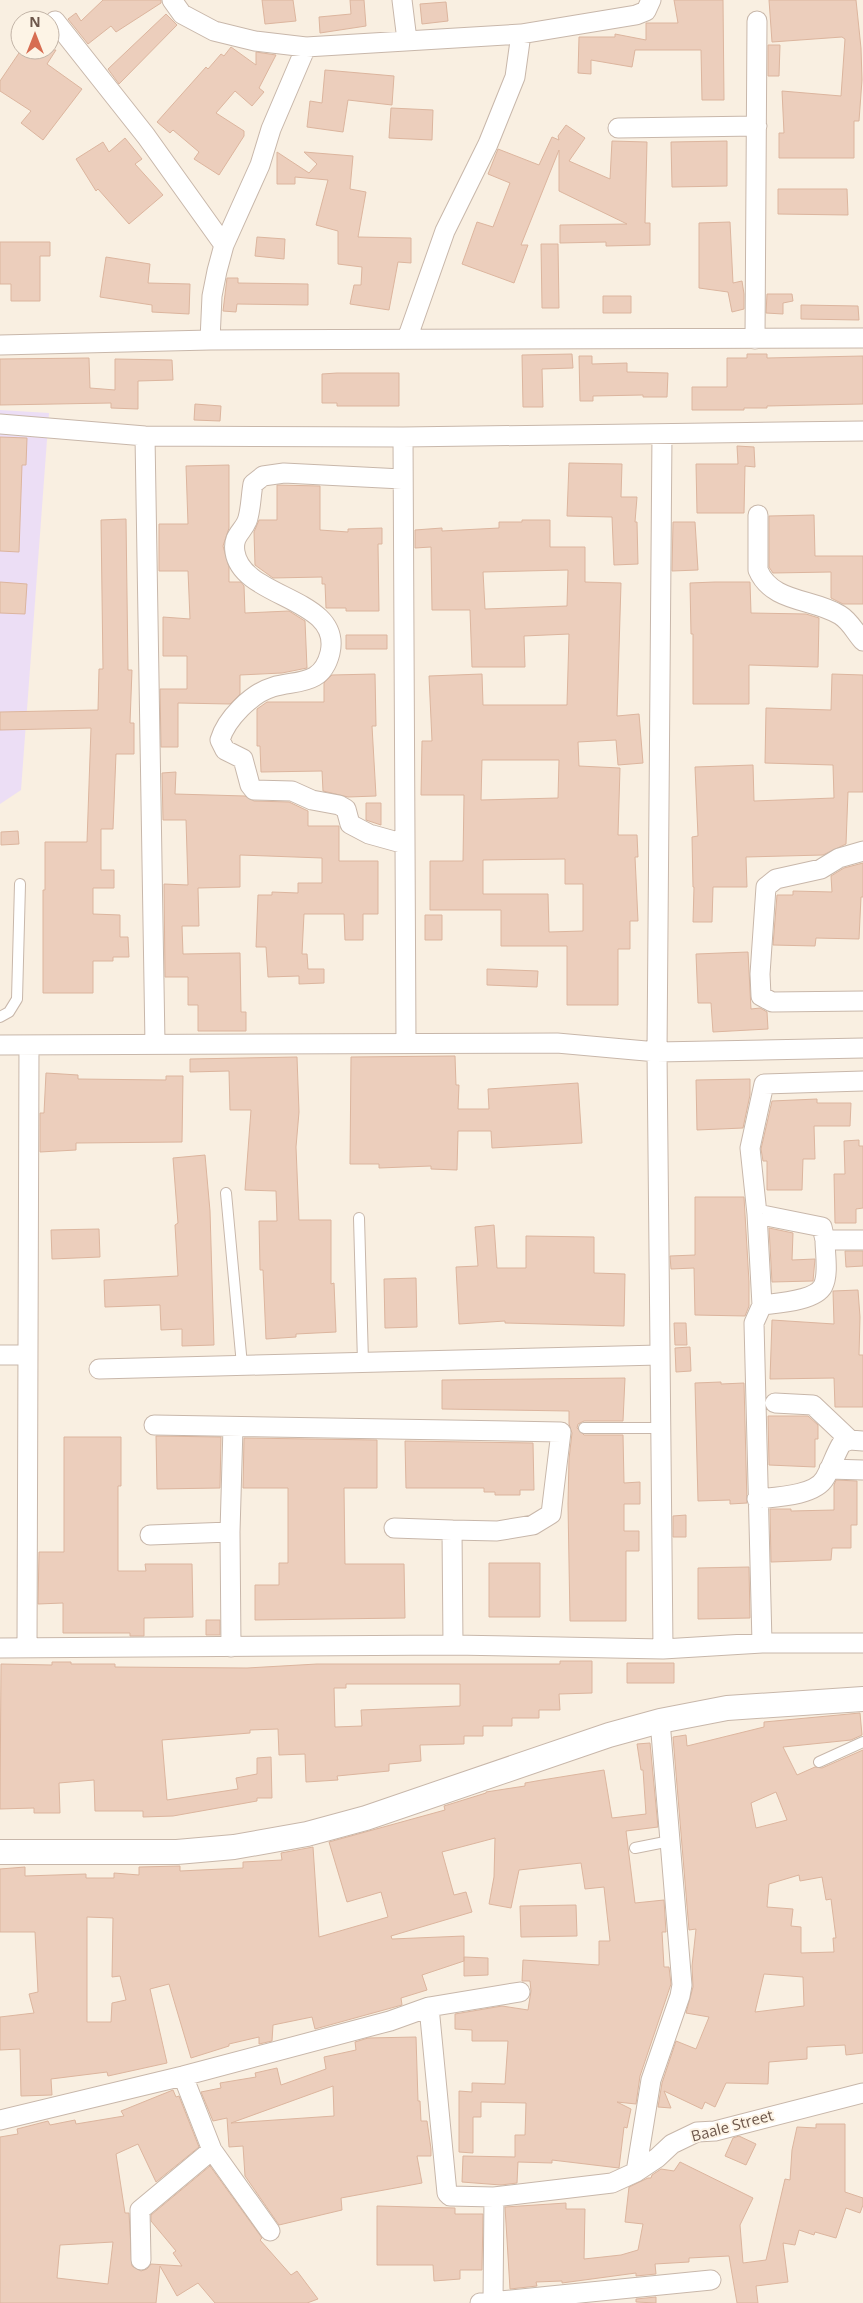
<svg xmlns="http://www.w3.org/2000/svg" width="863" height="2303" font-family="'Open Sans',sans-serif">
<rect width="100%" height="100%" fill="#f9efe1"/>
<path fill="#ecdef5" d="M0,410l49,3 -28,377 -21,14z"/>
<path fill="#eccebc" stroke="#dcb59e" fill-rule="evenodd" d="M103,0h58v3l-45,29 -5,-6 -23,18 -20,-25 8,-6 5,8z
M262,0h31l3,21 -31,3z
M350,0h14l2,26 -46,7 -1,-16 32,-3z
M674,0h49l1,100h-22l-1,-50h-66l-3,17 -41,-7v14l-13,-1 1,-36h36v-3l31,6v-17h32z
M769,0h87l5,48 1,32 -3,41h-5v37h-75v-25h5l-2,-42 59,5 4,-57 -3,-2 -70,5z
M446,2l2,19 -26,3 -2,-20z
M166,14l11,11 -58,59 -11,-15z
M768,45h12l-1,31h-11z
M231,47l25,18v-13l20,3 -17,33 5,4 -12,14 -17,-15 -19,22 28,18v5l-25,39 -25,-16 5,-7 -26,-22 -3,3 -13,-11 49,-55 2,2 13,-15 3,2z
M21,50h35l-9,14 35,25 -39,51 -22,-17 10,-12 -31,-20v-10z
M325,70l69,6 -2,29 -44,-5 -5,32 -36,-5 3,-26 12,2z
M391,108l42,2 -1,30 -43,-2z
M566,125l19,13 -16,23 41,18 2,-38 35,1 -2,81h5v22l-44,1v-4l-46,1v-18l67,-1 -68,-33v-41l-38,95h7l-14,38 -52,-19 15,-42 16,5 17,-44 -22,-9 10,-25 41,16 13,-28 7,3 -1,-4z
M125,138l17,21 -7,5 28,31 -34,29 -31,-35 -2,2 -20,-32 27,-17 6,10z
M727,141v45l-55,1 -1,-45z
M277,152l32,21 8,-9 -13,-12 49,4 -3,33 16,3 -8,45 53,1v25l-13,-1 -9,48 -39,-6 4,-19h7l1,-18 -24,-3v-33l-22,-6 12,-45 -33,-3v7h-18z
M778,189h69l1,26 -70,-1z
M730,222l3,61 9,-2 2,13v15l-12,3 -4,-20 -29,-4v-65z
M257,237l28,2 -1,20 -29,-3z
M0,242h50v14h-10v45h-29v-17h-11z
M541,244h17l1,64h-17z
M106,257l44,7 -2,19 42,1 -1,30 -37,-2v-7l-52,-8z
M227,278h11v5l70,1v21l-71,-1 -1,8 -13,-1z
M767,294h25l1,7 -10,2v11l-17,-1z
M603,296h28v17h-28z
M801,305l57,1 1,14 -58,-1z
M572,354l1,14 -31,1 1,38h-20l-1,-52z
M747,354h20v4l96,-2v48l-96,2v2h-23v2h-52v-23h35v-29h20z
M579,356h13v8l35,-1v9l41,1 -1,24h-24v-2l-50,1v5h-13z
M89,358l1,30 25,2v-31l57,1 1,20 -35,1v28l-27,-1v-5l-111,2v-46z
M337,373h62v33h-62v-3h-15v-29z
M195,404l26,2 -1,15 -26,-1z
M0,437l27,1 -1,27h-4l-3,87 -19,-1z
M737,446l17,1 1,20 -10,-1 -1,47h-47l-1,-49h42z
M569,463l53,1 -1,33h16l-2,25h2l1,42 -24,1 -2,-48 -45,-1z
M229,465v63l-6,18 6,21v15h12l3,4 1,27 44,-2 16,10 2,47 -25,5 -42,2v19l-10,10 -52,-1v44h-17l-1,-58h27v-33h-24v-39l27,2 -2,-48h-29v-47h29l-2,-58z
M277,485l43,1v44l28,2v-3l34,-1v16h-4l1,67h-33v-3h-20l-1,-24h-3v-7l-49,1 -18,-13 -1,-33 5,-12h18z
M814,515l1,41h48v48h-20l-12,-6v-26l-58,1 -4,-6v-51z
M126,519l2,151h4l-2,53h4v31h-18l-3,75h-12v41h13v18h-21v26l27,1v22h8l1,20h-16v4h-20v32h-50v-103h2v-48h42l4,-114 -91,2v-18l98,-2 1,-41h4l-2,-149z
M522,520h28v27h35v35l36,1 -4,133 22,-2 4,49 -25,2 -2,-25 -38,2 1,24 41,2 -2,67h19l1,22h-3l3,64h-8v28h-12v56h-51v-59h-66v-36h-71v-49h33l1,-66h-43l1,-54h10l-3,-65 53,-2 1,31h84l2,-71 -45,2 1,31h-53l-2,-57h-38l-1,-63 -16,1v-18l27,-2v3l57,-3v-6h23zM568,570l-1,36 -82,3 -2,-37zM482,760h77l-1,38 -77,2zM565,859v25h18v47l-34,1 -1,-38h-65v-34z
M673,522h22l3,48 -26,1z
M0,582l27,2 -2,30 -25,-1z
M715,582h35l1,31 55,1 13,4 -1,49 -69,-2v39h-56v-70h-2l-1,-51z
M346,635h41v14h-41z
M375,674l1,52h-4l4,70 -28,1 -25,-6 -1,-20 -61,1 -1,-26h-3v-37l10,-7h57v-19l8,-8z
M832,674l31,1v117h-15l-2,52 -23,11 -77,2 1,30h-34l-1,35h-19l1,-35h-1l-1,-50 6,-1 -3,-69 58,-2 1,36 80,-3 -1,-33 -68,-2 1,-55 65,2z
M176,772l-1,22 70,2 9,5 35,1 19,9v15h31v35h39v53h-15v26h-18l-1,-26h-40l-2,40h5l1,15h16v14l-25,1v-8l-31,1 -2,-30h-10l2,-52h14v-3l26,1v-10h24v-25l-82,-3v32l-42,1 1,38h-17l1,28 57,-1 1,59h5v19h-48v-26h-10v-28h-23l-1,-93 24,1 -2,-65h-23l-1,-47z
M366,803h15v22l-15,-5z
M18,831l1,13 -18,1v-13z
M863,863v34h-2l-2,42 -43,-1 -1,8 -42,-1 4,-50h16v-4l39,1 -1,-16 13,-8z
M425,915h17v25h-17z
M748,952l3,57 9,-1 7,4 1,17 -55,3 -2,-29h-13l-2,-49z
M487,969l51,2 -1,16 -50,-2z
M455,1056l1,29h3l-1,24h31l-1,-20 90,-6 4,60 -90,5 -1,-17h-33l-1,39 -26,-1v-3l-52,2v-4h-29l1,-107z
M297,1057l2,55 -3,35 3,73h32v64l3,-1 2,49 -40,2v3l-30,2 -3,-69h-3l-1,-49h18l-1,-30 -31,-1 6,-80h-21l-1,-39 -39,1v-13z
M46,1073l32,2v4l88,1v-4h17l-1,66 -106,1v7l-36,2v-39h4z
M750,1079v16l-7,33 -46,2 -1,-50z
M817,1099v4h34l-1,23h-36l1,33h-12l-1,31h-35v-29h-4l-2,-12 11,-48z
M859,1140v6h4v62l-7,1v14h-21l-1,-49h11l-1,-33z
M205,1155l5,56 4,134 -32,1v-17l-21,1 -1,-25 -55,2 -1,-27 74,-4 -3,-51 3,-2 -5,-65z
M695,1197h49l5,85v24l-4,10 -50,-1 -1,-47 -23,1 -1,-13 25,-1z
M494,1225l3,43h29v-32l68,1v36l31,1 -1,52 -119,-3v-2l-46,3 -3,-57 22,-1 -3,-39z
M769,1228l24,5 -1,27 23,-1 -2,22 -41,1z
M99,1229l1,28 -48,2 -1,-29z
M845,1251h18v15l-17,1z
M416,1278l1,49 -32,1 -1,-49z
M858,1290l2,27 -1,38h4v52h-28l-1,-29 -64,1 2,-59 62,4 -1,-33z
M674,1323h12l1,22h-12z
M690,1347l1,24 -15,1 -1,-24z
M625,1378l-2,43h-39l-6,3 -1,4 7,7h39l1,48 16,-1v22h-16v27h15v20h-13v70h-56l-2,-117 1,-45 3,-26 -3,-9v-13l-127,-2v-29z
M721,1382v2l23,-1 3,120 -17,1v-4l-32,1 -3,-118z
M768,1416h40l10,9v14h-3v28l-46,-2z
M156,1436l65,1 -1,51 -63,1z
M64,1437h57v49h-3v85h28l-1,-7h47l1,53 -49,1v18h-14v-3h-67v-30l-25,1 1,-52h25z
M244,1438l133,2v48h-33l1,76h59l1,54 -150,2v-35h24v-22h9v-75h-45z
M405,1441l128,2 1,47h-14v5h-25v-3h-11v-4h-78z
M836,1480l21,1v44h-6v23h-19l-1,12 -60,2 -1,-53h21v2l43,-1v-25z
M686,1515v22h-13v-21z
M489,1563h51v54h-51z
M749,1567l1,51 -52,1v-51z
M206,1620h14v15h-14z
M560,1661h32v32l-33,1 1,16h-21v8h-27v8h-29v10h-19v8l-44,1 1,16 -32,3v7l-52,5 1,4 -32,2 -1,-28 -26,1 -1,-26 -28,1v3l-88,7 5,60 71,-11 -2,-11 21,-4v-16l14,-1 1,41h-15v3l-84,15 -30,1v-6h-48l-1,-31 -35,3 1,30h-26v-5l-34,1 1,-145 51,1v-3h19v2h44v3l132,1 70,-4h243zM346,1684h114v22l-99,4 1,16 -27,1 -1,-39h12z
M627,1663h47v20h-47z
M860,1713l2,22 -11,5 -68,7 14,28 18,-8 7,1 41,-18v303l-17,2 -1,-10 -38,2v12l-38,3 -1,22 -42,-1 -11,24 -10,-5 -3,7 -38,-18 7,17 -13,-1 4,-24 14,-42 20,8 13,-32 -23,-4 7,-26 -1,-21 4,-37 -7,1 -16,-193 13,-2 1,11 77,-19v-5zM776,1792l11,28 -31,8 -5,-25zM799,1875l1,6 22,-4 4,23 5,-1 5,39h-3l1,14 -33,1v-26l-10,-1 2,-17 -26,-2 2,-23zM764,1974l39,3 1,29 -49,6z
M650,1743l8,84 -32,4 9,72 29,-3 2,32h-4l2,35h5l2,17 -31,92 -4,28 -19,-2 14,7 -4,19 -3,-1 -5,41 -67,-8v3l-34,-1 -1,21 -16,2 -39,-3 1,-26 52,1v-22h10l1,-32 -45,-1v15h-8v36l-14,-1v-61l13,1v-9l33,1 3,-43h-36v-11l-17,-1v-15l47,-8 26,4 3,-19 -1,-10h-8l1,-21 76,5v-24h11l-6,-54 -19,2 -4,-26 -62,7 -8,38 -22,-4 5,-27 1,-39 -53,14 12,43 12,-3 6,20 -81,24 1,3 72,-3v21l24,1v17l-24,1v-19v4l-42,14 5,15 -26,8 1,7 -87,24 -3,-12 -39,8 -1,16 -13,3v-7l-30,7v2l-38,12 -22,-74 -19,5 17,74 -59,13 -1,-4 -56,7 1,16 -31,1 -1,-47 -20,1v-33l34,-4 -5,-19 9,-2 -3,-60h-35v-63l25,-2v9l61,-2v4h28v-5l25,2v-8l41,-1v5l63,-3v-6l39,-2 -1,-7 32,-6 6,90 69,-20 -7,-25 -34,10 -18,-60 116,-32 -1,-4 42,-13v-1l39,-6v-3l17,-3 62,-10 8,48 34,-4 -3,-44h-2l-4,-26zM87,1917l26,1 -1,59 8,-1 6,24 -14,3 -1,19h-24z
M576,1905l1,31 -56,1 -1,-31z
M416,2037l2,64h2l1,20h6l4,28v7h-14l5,27 -81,15 1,12 -63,15 -34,-49 -2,-30 -14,1 -2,-29 -14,3 -12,-29 20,-4 -1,-5 36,-6 -1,-4 22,-5 4,17 45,-16 -2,-12 32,-7 -1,-8 13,-4zM333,2086l1,30 -103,7z
M173,2090l3,7 3,-1 20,51 -43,35 -18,-38 -22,10 9,59h4l3,53 9,5 6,-2 4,-5 31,2 -9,-13 3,-2 -25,-30v-6l59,-49 52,72 -2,2 31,35 6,-4 21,28 -11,4h-92l-17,-20 -21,13 -17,-30 -4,37h-156v-166l18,-3 -1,-5 31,-8 2,4 25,-5 1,4 48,-8 -3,-5zM113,2242l-5,42 -51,-6 3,-33z
M816,2124h29v68l18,6v7l-3,8 -14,-5 -10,30 -21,-6 -1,3 -15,-5 -4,15 -12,-2 5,39 -32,4 2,17h-21l-8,-47 -40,2v4l-34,2 1,10 -20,2v-3l-74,10v-2l-26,1 1,4 -27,3 -5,-82 61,-4v6h19l-1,50 37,-4 17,-5 5,-26 -18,-2 4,-35 19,-9h3l1,-3 9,-6 13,2 6,-9 73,36 -13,27 3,38 23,-3 19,-81 5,1 2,-30 5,-23 19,1z
M739,2136l17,8 -10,21 -21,-9 8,-18z
M377,2206l78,2v6h28l-1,56h-22v9l-26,2 -1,-16h-56z
M656,2297v6l-20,-1v-3z"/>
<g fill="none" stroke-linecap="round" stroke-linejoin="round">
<g stroke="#c8b7aa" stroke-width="12">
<path id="service" d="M0,1017l9,-5 8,-13 3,-115
M226,1193l16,172
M359,1218l4,144
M584,1428h77
M819,1762l44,-20
M635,1848l35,-7"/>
</g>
<g stroke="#c8b7aa" stroke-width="21">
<path id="minor" d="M172,0l10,14 32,17 41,10 51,6 215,-13
M402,0l5,40
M55,21l91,115 78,109
M618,128l139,-2
M407,339l38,-108 43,-87 27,-67 6,-43 115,-19 10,-4 5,-11
M755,339l2,-318
M210,340l2,-44 5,-25 7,-26 36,-80 11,-36 35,-82
M0,345l210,-5 653,-2
M0,424l145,12 258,1 460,-6
M662,434l-5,618 6,597
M145,436l10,608
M403,437l3,607
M402,479l-118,-6 -21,3 -10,8c-2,11 -2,23 -5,34 -3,13 -16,16 -13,34 7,47 108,45 95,101 -8,33 -33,27 -57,34 -21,6 -47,32 -53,53l5,10 18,9 7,26 4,5 38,1 20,9 27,5 7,4 4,15 19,10 36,10
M758,515v55c14,33 54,28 82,45 10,6 15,17 23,26
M863,851l-24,7 -18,11 -45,10 -10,8 -6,87 1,22 11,6 91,-1
M0,1045l557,-2 100,9 206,-4
M757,1214l5,91
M825,1240l-3,-13 -65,-13 -7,-66 14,-64 99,-3
M0,1355h28
M99,1369l560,-14
M775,1403l38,2 37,35
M154,1425l407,7 -10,82 -18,11 -36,6 -45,-1
M829,1469l34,1
M757,1499c18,-2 58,-3 68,-21 7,-12 10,-24 17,-35l8,-3 13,1
M394,1528l58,2 1,115
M230,1532l3,-105
M150,1535l80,-3 1,115
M762,1643l-8,-320 8,-18c16,-2 53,-4 61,-19 6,-12 2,-32 2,-46h38
M0,1648l453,-3 210,4 99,-6h101
M27,1648l2,-602
M429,2007l18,186 3,3 44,1 118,-14 24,-11 21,-14 15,-14 25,-12 18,-1 148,-38
M0,2120l183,-44 207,-55 39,-14 91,-15
M212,2150l58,81
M636,2172l15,-92 29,-84 2,-11 -22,-264
M141,2260l-1,-50 72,-60 -29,-74
M493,2301l1,-104
M480,2303l231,-23"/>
</g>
<g stroke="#c8b7aa" stroke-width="26">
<path id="tertiary" d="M0,1852h177l57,-5 73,-13 59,-16 243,-83 51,-14 67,-13 136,-9"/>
</g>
<use href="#service" stroke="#fff" stroke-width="10"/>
<use href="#minor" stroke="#fff" stroke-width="19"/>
<use href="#tertiary" stroke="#fff" stroke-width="24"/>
</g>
<g text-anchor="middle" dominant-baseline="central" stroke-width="4" stroke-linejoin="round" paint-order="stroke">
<g font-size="15" fill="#6d574b" stroke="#fdf4e6">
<text transform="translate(732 2125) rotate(-15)">Baale Street</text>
</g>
</g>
<g transform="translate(35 35)"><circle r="24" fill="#fdf4e6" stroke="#c3b5a8"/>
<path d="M0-4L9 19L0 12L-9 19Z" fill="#d76d52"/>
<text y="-8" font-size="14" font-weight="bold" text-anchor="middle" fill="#6d574b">N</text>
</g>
</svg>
